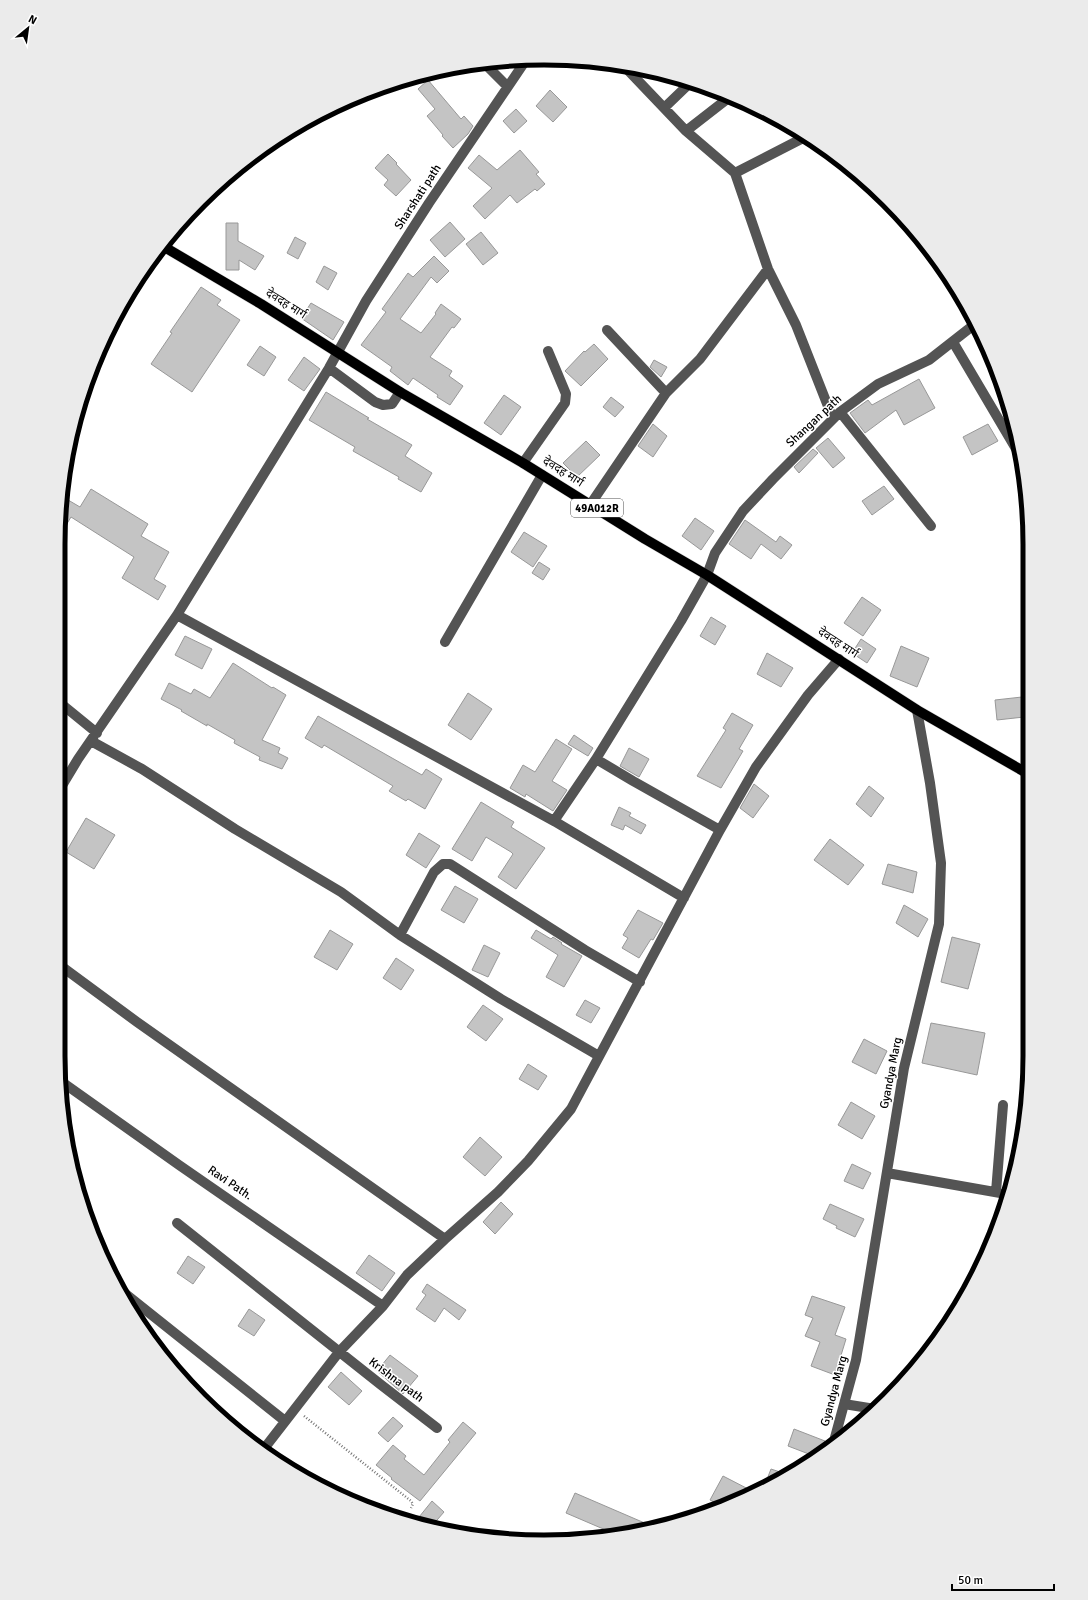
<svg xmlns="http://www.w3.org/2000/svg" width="1088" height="1600" font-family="Signika,'Noto Sans Devanagari',sans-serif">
<rect width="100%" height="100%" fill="#fff"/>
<path fill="#c4c4c4" stroke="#989898" d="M428,80l33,39 3,-3 9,10 -5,8 -15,14 -11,-12 1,-1 -16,-19 8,-7 -17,-20z
M550,90l17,17 -14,15 -17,-16z
M516,109l11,12 -13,12 -11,-12z
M520,150l19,22 -3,2 9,10 -8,7 -2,-2 -18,14 -7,-8 -25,24 -12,-13 19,-18 -24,-20 11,-13 18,15z
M388,154l9,9 -1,1 15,16 -15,16 -12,-11 4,-5 -13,-12z
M450,222l15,17 -20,18 -15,-17z
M226,223h12v18l26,15 -9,14 -16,-10v10h-13z
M481,232l17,21 -15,12 -17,-21z
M295,237l11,6 -8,16 -11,-6z
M434,256l15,15 -12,12 -6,-6 -31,42 21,14 15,-19 -1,-1 6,-9 20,15 -7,9 -2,-1 -22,30 22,14 -3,5 14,10 -13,19 -13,-8 1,-2 -25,-17 -5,7 -18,-14 2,-4 -31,-22 25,-33 -4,-3 26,-36 5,4z
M324,266l13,7 -9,17 -12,-8z
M201,287l20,13 -4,5 23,15 -48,72 -41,-28 21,-31 -2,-1z
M311,303l33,19 -11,18 -32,-22z
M594,344l14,15 -27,27 -16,-15 19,-20 1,1z
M260,346l16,11 -12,19 -17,-11z
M304,357l16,12 -16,22 -16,-11z
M654,360l13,7 -6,10 -11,-10z
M919,379l16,29 -31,17 -8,-15 -31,23 -15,-20 18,-13 4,5z
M326,392l43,26 -2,1 45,26 -7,11 27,17 -11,19 -23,-13 1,-2 -46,-26 2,-4 -46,-27z
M504,395l17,12 -20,28 -17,-12z
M611,397l13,10 -9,10 -12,-10z
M653,424l14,12 -14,21 -15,-11z
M988,424l10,17 -26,14 -9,-18z
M828,438l17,20 -12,10 -17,-20z
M586,441l14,14 -23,22 -14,-14z
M813,449l5,4 -19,20 -5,-6z
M884,486l10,13 -22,16 -10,-14z
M91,489l57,35 -7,12 28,16 -15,27 12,7 -8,14 -36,-22 12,-21 -63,-40 -12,20 4,-40 17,10z
M695,518l19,13 -13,19 -19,-14z
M745,520l31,22 4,-6 12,9 -11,14 -20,-15 -10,15 -22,-15z
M524,532l23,14 -14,21 -22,-15z
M539,562l11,7 -7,11 -11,-7z
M862,597l19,13 -18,26 -19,-13z
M711,617l15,9 -11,19 -15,-9z
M185,636l27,13 -10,20 -27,-14z
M861,639l15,10 -9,14 -15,-10z
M901,646l28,12 -12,29 -27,-11z
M767,653l26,15 -12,19 -24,-13z
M233,663l39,25 1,-1 13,8 -24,45 18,8 -2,5 10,5 -6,11 -23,-9 1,-3 -26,-14 1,-3 -28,-16v2l-26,-15 1,-1 -21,-11 8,-16 22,11 3,-5 16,9z
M468,693l24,16 -21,31 -23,-15z
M1022,697l2,20 -27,3 -2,-20z
M732,713l21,12 -14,24 4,2 -22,37 -24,-12 29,-46 -3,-2z
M318,716l104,59 4,-6 16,10 -17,30 -17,-10 -2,2 -17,-10 4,-5 -69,-41 -2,3 -17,-10z
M574,735l19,13 -5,8 -20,-12z
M556,739l16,10 -20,32 15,9 -14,21 -27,-17 -1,3 -15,-9 13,-23 12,7z
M629,748l20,11 -10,18 -19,-11z
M754,784l15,12 -16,22 -13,-10z
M869,786l15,12 -13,19 -15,-13z
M481,802l33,20 -3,5 34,21 -29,41 -18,-12 15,-23 -2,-2 -25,-15 -14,24 -20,-12z
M619,807l12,6 -2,3 17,9 -5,9 -16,-9 -2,5 -12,-5z
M86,818l29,17 -21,34 -28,-17z
M419,833l21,13 -14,22 -20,-13z
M830,839l34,26 -16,20 -34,-25z
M888,864l29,8 -4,21 -31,-9z
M455,886l23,13 -14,24 -23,-13z
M904,905l24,14 -10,18 -22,-14z
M638,910l25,13 -10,17 -2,-1 -12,19 -17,-10 6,-10 -5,-3z
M330,930l23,14 -16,26 -23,-13z
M536,930l15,9 2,-2 9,6 -1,1 21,12 -18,31 -18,-10 12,-22 -27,-17z
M952,937l28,7 -12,45 -27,-7z
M484,945l16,8 -12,24 -16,-7z
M396,958l18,12 -13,20 -18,-12z
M585,1000l15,8 -9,15 -15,-8z
M483,1005l20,14 -17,22 -19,-14z
M931,1023l54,10 -8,42 -55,-12z
M864,1039l23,12 -11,23 -24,-12z
M528,1064l19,12 -9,14 -19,-11z
M851,1102l24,14 -13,23 -24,-14z
M480,1137l22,20 -17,19 -22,-19z
M852,1164l19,9 -8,16 -19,-8z
M501,1202l12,12 -18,20 -12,-12z
M830,1204l34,15 -9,18 -19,-9 1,-2 -14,-7z
M369,1255l26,18 -13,18 -26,-18z
M188,1256l17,11 -12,17 -16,-11z
M427,1284l39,26 -7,10 -15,-12 -9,14 -19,-13 10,-14 -4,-3z
M812,1296l33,11 -10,28 11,4 -11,36 -24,-9 9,-24 -15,-6 8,-18 -8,-3z
M249,1309l16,11 -11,16 -16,-10z
M390,1355l28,21 -15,18 -26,-23z
M341,1372l21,19 -13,14 -21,-18z
M393,1417l10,9 -15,16 -10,-9z
M463,1422l13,11 -56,68 -29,-22 1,-1 -16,-13 17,-20 13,11 -2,3 20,16 26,-33 -2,-2z
M794,1429l31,12 -4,10 -7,5 -26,-10z
M771,1469l18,6 -25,12z
M723,1476l31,16 -32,14 -12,-6z
M575,1493l72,31 -3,7 -29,3 -49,-21z
M432,1501l12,11 -13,15 -16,-5z"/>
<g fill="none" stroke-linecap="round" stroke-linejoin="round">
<g stroke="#dbdbdb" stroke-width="11">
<path id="major" d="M161,245l100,59 139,88 123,71 122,76 62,36 210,135 113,65"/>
</g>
<path stroke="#767676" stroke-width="2.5" stroke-dasharray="1 2" stroke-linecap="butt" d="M304,1416l107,85 2,3 -2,4"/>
<path stroke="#545454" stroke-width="10" d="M485,64l22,22
M624,66l62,65 49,42 33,96 28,56 37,94
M664,108l26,-25
M686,131l45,-35
M735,173l72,-37
M607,330l59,63
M953,342l69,117
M329,368l46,34 8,3 9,-1 8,-12
M840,412l91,114
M523,463l42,-60 1,-9 -18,-43
M590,505l76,-112 34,-34 68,-90
M177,615l377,206 130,77
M445,642l97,-167
M59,702l38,31
M91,741l51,28 93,60 106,63 59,43 101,64 98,57
M596,759l85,-138 26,-46 8,-22 28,-42 30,-32 67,-67 38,-28 51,-24 46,-36
M60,789l18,-30 99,-144 152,-247 37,-67 63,-98 97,-143
M554,821l42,-62 37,22 87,49
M400,935l34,-63 9,-8h7l135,86 55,32
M61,966l76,56 308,217
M62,1082l117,83 204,141
M887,1173l119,21
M996,1192l7,-87
M177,1223l203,161 57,44
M123,1292l162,129
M844,1404l31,5
M834,1441l22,-81 48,-292 35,-144 2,-61 -11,-80 -13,-73
M263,1450l76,-98 44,-46 24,-31 38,-36 53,-47 30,-31 43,-52 149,-279 36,-63 52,-72 31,-36
M406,1518l3,2"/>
<use href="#major" stroke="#000" stroke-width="10"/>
</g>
<g text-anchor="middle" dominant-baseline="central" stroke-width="3" stroke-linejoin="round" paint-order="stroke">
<rect fill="#fff" stroke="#4c4c4c" stroke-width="1" x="571" y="499" width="52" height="18" rx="3"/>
<g font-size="11" font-weight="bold" fill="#000">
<text x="597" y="508">49A012R</text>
</g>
<g font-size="12" fill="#000" stroke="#fff">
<text transform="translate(418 197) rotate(-57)">Sharshati path</text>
<text transform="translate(286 304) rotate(32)">देवदह मार्ग</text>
<text transform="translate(814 421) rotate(-43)">Shangan path</text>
<text transform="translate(563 472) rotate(32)">देवदह मार्ग</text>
<text transform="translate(838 643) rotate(33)">देवदह मार्ग</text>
<text transform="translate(891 1073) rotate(-79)">Gyandya Marg</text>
<text transform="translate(230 1183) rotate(34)">Ravi Path.</text>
<text transform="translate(396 1380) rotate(37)">Krishna path</text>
<text transform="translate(834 1391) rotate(-75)">Gyandya Marg</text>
</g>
</g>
<path d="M0 0H1088V1600H0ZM544 65H544A479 479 0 0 1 1023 544V1056A479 479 0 0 1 544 1535H544A479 479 0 0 1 65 1056V544A479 479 0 0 1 544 65Z" fill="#ebebeb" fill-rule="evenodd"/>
<path fill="none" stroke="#000" stroke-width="5" d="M544 65H544A479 479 0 0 1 1023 544V1056A479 479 0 0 1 544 1535H544A479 479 0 0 1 65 1056V544A479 479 0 0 1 544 65Z"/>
<g transform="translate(28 28) rotate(29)" stroke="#ffffff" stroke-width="3" paint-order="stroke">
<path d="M0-3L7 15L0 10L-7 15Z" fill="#000000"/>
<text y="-6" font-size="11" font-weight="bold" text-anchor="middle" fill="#000000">N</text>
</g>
<path d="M952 1584v6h102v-6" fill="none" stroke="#000000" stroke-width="2"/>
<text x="958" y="1584" font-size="12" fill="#000000" stroke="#ffffff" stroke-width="3" paint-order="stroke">50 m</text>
</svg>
